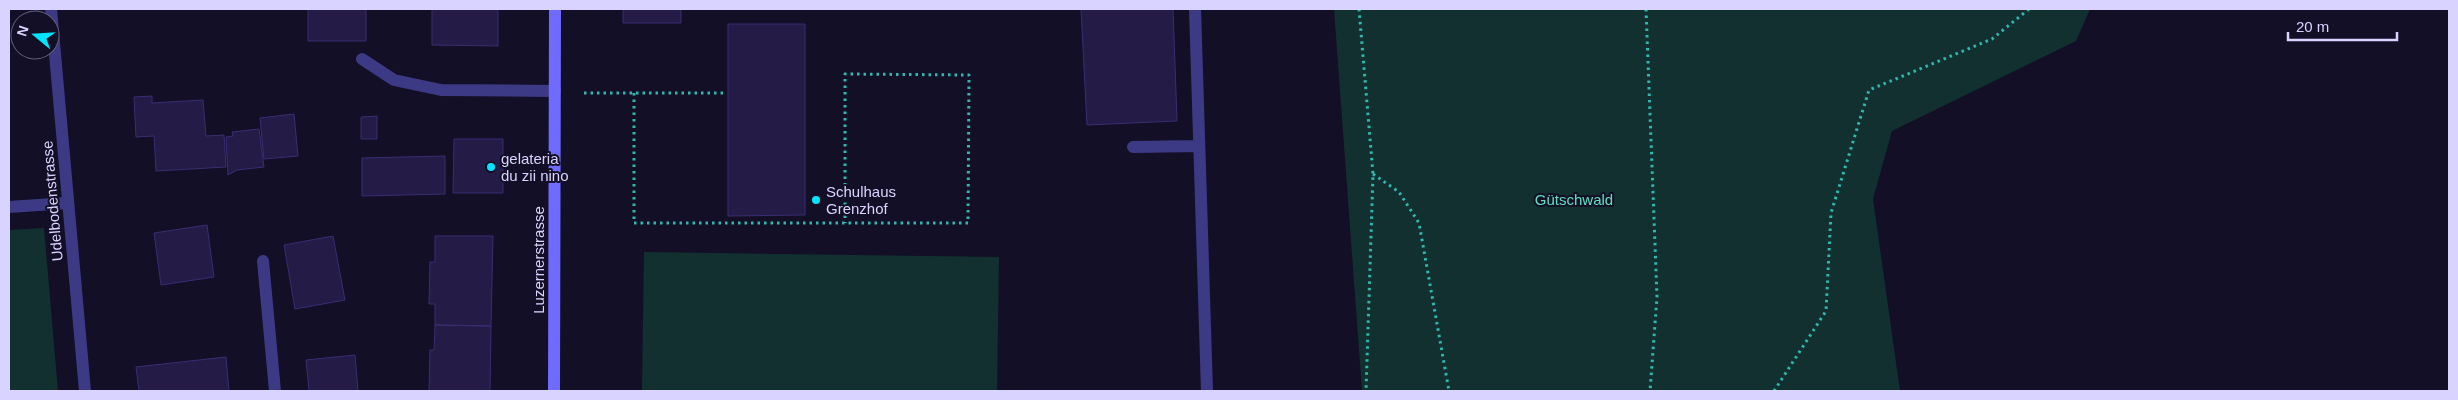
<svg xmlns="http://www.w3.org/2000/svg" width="2458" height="400" font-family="Arial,sans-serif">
<rect width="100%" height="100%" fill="#130f26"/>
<path fill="#12302f" d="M1334,9h756l-14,32 -184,90 -19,68 27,192h-538z
M44,228l14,163h-49v-161z
M644,252l355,5 -2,134h-355z"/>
<path fill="#241b47" stroke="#3b2d73" d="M308,9h58v32h-58z
M432,9h66v37l-66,-1z
M623,9h58v14h-58z
M1081,9h92l4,112 -90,4z
M728,24h77v191l-77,1z
M152,96v7l51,-3 3,36 18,-1 2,32 -70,4 -2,-35 -18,1 -2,-40z
M294,114l4,42 -34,3 -4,-41z
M377,116v23h-16v-22z
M259,129l5,38 -27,3 -9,5 -2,-38 7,-1 -1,-4z
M454,139h49v54h-50z
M445,156v38l-83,2v-38z
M207,225l7,52 -53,8 -7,-52z
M333,236l12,64 -50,9 -11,-64z
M435,236h58l-2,90 -56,-1v-21h-6l1,-42h5z
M435,325l56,1 -1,65h-61l1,-41h4z
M355,355l3,36h-49l-3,-31z
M226,357l3,34h-90l-3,-24z"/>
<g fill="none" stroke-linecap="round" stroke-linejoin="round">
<path stroke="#2fb8b0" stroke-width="3" stroke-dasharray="2.5 4" stroke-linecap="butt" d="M1359,9l14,165 -7,217
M1646,9l11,288 -7,94
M584,93h139
M634,93v130h334l1,-148 -124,-1v149
M1373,174l26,18 20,31 30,168
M1774,391l52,-80 5,-98 38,-123 123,-51 37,-30"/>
<path stroke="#3d3a85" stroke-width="12" d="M1195,9l12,382
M362,59l32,21 47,10 114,1
M1133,147l66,-1
M9,207l59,-4"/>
<path stroke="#3d3a85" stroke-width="12" d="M51,9l34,382
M263,261l12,130"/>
<path stroke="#6f6bff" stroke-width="12" d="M554,391l1,-382"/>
</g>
<g fill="#00e5ff" stroke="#130f26" stroke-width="2">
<circle cx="491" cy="167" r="5"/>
<circle cx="816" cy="200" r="5"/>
</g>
<g text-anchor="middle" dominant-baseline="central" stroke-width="4" stroke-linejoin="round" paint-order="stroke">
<g font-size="15" fill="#d9d4ff" stroke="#130f26" text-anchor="start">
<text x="501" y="158">gelateria<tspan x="501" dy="17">du zii nino</tspan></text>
<text x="826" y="191">Schulhaus<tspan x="826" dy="17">Grenzhof</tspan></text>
</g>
<g font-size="15" fill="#5fe0c0" stroke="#130f26">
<text x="1574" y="199">Gütschwald</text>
</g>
<g font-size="15" fill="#d9d4ff" stroke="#130f26">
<text transform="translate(52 201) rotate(-95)">Udelbodenstrasse</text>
<text transform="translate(538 260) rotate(-90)">Luzernerstrasse</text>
</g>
</g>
<rect width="2458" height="400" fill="none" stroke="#d9d4ff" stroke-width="20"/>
<g transform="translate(35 35) rotate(288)"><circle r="24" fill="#130f26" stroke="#625e7d"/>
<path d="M0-4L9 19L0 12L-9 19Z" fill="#00e5ff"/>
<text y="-8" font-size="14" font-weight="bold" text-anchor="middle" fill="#d9d4ff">N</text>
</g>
<path d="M2288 32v8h109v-8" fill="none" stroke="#d9d4ff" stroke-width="2.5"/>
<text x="2296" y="32" font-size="15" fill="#d9d4ff" stroke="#130f26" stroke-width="4" paint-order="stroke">20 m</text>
</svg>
